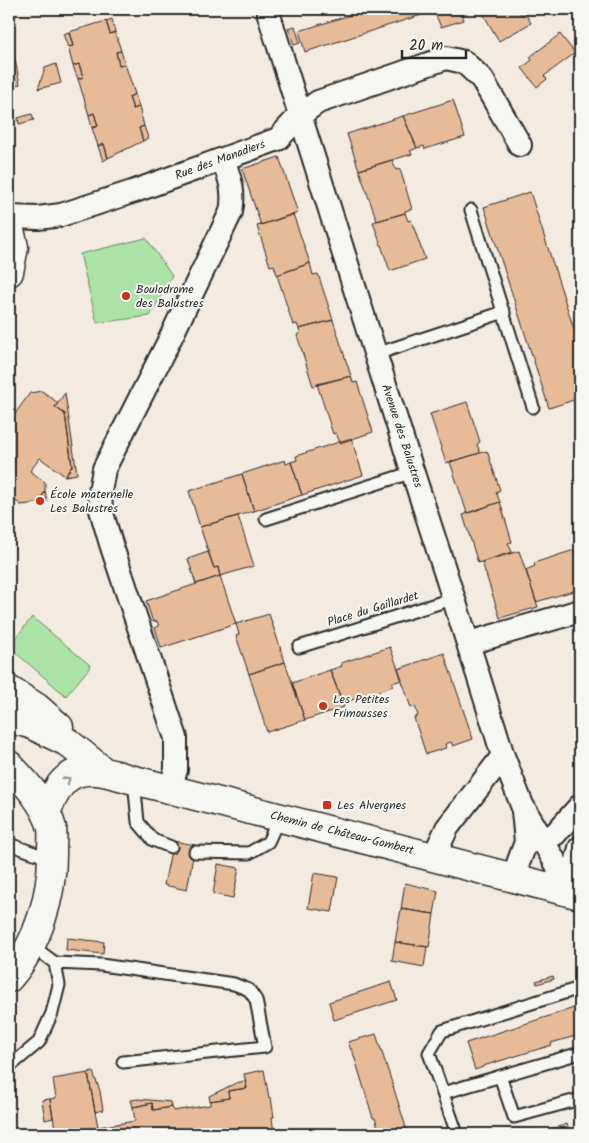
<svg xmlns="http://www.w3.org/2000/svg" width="589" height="1143" font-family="Kalam,sans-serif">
<rect width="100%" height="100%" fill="#f3eae0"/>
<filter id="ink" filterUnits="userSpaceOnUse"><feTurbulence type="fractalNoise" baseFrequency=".02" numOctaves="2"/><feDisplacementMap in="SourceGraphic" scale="10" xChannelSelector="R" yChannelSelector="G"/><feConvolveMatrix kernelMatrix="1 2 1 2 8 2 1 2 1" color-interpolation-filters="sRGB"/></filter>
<g filter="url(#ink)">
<path fill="#abe3a7" stroke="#6b8769" d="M146,238l26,38 -22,40 -53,7 -17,-69z
M32,617l59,49 -25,30 -57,-49z"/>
<path fill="#e8bb98" stroke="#2b2b2b" d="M370,9h63l1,2 -129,41 -6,-21z
M433,9h27l4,11 -23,7z
M487,9h31l4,6 3,-2 6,10 -32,18 -17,-29z
M112,19l3,13 -5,2 -4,-13z
M106,21l4,13 5,-2 6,19 -5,1 3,13 6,-1 10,30 -6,3 4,12 6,-2 5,19 -5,2 4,13 -35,17 -4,-14 -6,2 -6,-18 6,-2 -4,-13 -5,2 -11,-36 5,-2 -4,-13 -6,2 -5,-19 5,-1 -4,-14z
M295,26l5,17 -6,2 -6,-17z
M9,31l11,53 -11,4z
M69,32l4,14 -5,1 -5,-13z
M560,34l15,19 -31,23 3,3 -10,8 -15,-19 10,-8 -2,-3z
M121,51l4,13 -6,1 -3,-13z
M56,64l5,19 -23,6 7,-21z
M79,64l4,13 -5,2 -5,-13z
M135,94l4,13 -6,2 -4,-12z
M453,100l12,37 -40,12 -1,-3 -7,2 -14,-32z
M94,113l4,13 -6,2 -3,-13z
M32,114l2,6 -15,4 -1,-6z
M403,116l14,32 -7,3 2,3 -53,16 -12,-36z
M144,126l4,12 -5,3 -4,-13z
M104,144l4,14 -5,3 -5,-15z
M279,157l19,56 -37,12 -19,-56z
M392,160l4,10 4,-1 12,40 -7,2v2l-28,8 -18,-51z
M530,192l50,156v50l-31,10 -65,-201z
M405,213l3,8 3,-1 14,39 -35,12 -17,-49z
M293,214l17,49 -33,12 -3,-10 -4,1 -13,-40z
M310,263l3,12 5,-1 15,46 -34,9 -2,-5 -4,1 -16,-50z
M333,320l18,56 -38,10 -16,-51 3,-1 -1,-5z
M351,376l2,7 4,-1 16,50 -33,11 -4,-10 -3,1 -16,-50z
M42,391l16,12 -3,4 10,7 7,52 -7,10 -25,-18 -10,13 15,11v9l-7,12 -17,2 -5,-4 -5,6h-2v-85l21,-29z
M65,393l12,81 -12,2 7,-10 -7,-52 -10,-7z
M467,402l13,40 -3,2 3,9 -34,10 -16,-49z
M351,438l12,37 -61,20 -11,-33 6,-2 -1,-4z
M487,451l13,39 -4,2 4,10 -33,11 -17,-51z
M285,460l1,4 5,-2 11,33 -48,16 -12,-37z
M242,474l12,37 -54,16 -11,-36z
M45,491l2,10 -9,2z
M500,502l12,40 -4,1 4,9 -34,11 -15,-48z
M238,516l16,50 -34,10 -2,-9 -4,1 -14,-41z
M574,550l6,18v21l-44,13 -10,-32 9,-4 -1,-3z
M519,551l19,56 -38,11 -18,-56z
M208,552l6,16 4,-1 2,9 -24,8 -8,-25z
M220,576l16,48 -75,24 -6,-20 4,-2 -2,-5 -4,1 -7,-21z
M269,614l16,48 -36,12 -13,-38 3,-2 -3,-10z
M390,647l12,33 -10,3 1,3 -50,17 -13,-33 12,-4 -1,-3z
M444,653l29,86 -20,7 -2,-4 -6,2 1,4 -20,6 -12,-36 4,-2 -3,-10 -4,2 -13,-39z
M285,662l20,58 -38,12 -18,-58z
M330,670l14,37 -39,13 -13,-37z
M173,841l22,4 -8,45 -23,-5z
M218,864l21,4 -6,30 -20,-4z
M314,873l24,4 -6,35 -24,-4z
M405,883l33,8 -4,23 -33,-5z
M401,909l33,5 -5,33 -34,-5z
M67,938l37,4 -1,12 -37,-4z
M395,942l32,5 -3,20 -32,-6z
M553,976l1,3 -17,5 -1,-3z
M391,982l6,18 -63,20 -5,-18z
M580,1006v31l-1,-2 -28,8 1,2 -69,21v1l-8,3 -9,-27z
M376,1034l17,52 15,48h-28l-5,-16h-2l-21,-69 -1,1 -3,-8z
M264,1070l5,28h2l3,19h-2l2,17h-218l-6,-35 6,-1 -3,-19 35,-6 10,54 37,-6 -2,-14 19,-4 1,7 19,-3 1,4 37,-6v-4l19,-3 -1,-7 19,-3 -3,-14z
M93,1072l7,19 3,19 -8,2 -7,-39z
M245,1081l2,7 -19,3 1,7 -19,3 -1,-5 27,-13z
M50,1099l3,19 -8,2 -3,-20z
M138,1099l33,3 1,5 -19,3 -1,-7 -19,4 -2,-7z
M567,1124l3,10h-31v-1z"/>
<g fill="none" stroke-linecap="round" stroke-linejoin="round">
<g stroke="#2b2b2b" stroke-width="15">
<path id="lane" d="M471,210l62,197
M376,354l128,-42
M266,519l147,-47
M299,647l156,-49
M134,780l4,42 15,18 18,7
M9,844l42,15
M195,852l54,1 19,-11 11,-24
M55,963l46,2 133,19 15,6 7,10 9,47 -142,15
M9,1067l30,-25 13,-29 7,-28 -4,-22 -24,-18
M500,1076l14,41 66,-18
M443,1093l137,-40
M457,1134l-28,-81 13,-22 138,-43"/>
</g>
<g stroke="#2b2b2b" stroke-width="26">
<path id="street" d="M270,9l-1,6c47,152 95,304 143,455 31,95 62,190 91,286l-56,72 -13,28
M9,217l29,1 23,-3 74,-24 143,-52 22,-24 18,-13 128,-44 18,4 18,17 38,66
M469,643l111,-32
M503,756l19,49 35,60 12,27
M170,789l6,-19v-32l-65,-194 -10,-34 -1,-18 4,-23 63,-124 64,-133c4,-21 -1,-33 -8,-53
M528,842l15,-2 12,-6 25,-28
M513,877l13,-35 -3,-31
M569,892l11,-44"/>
</g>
<g stroke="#2b2b2b" stroke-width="31">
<path id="secondary" d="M9,226l5,21 -5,25
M9,690l27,17 23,20
M9,719l21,5 37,18 36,29
M9,765c17,18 36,38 43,63 1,7 0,15 0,22 1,45 -14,94 -43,128
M46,812c5,-10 9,-22 18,-31 19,-19 48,-7 70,-1l446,115"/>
</g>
<use href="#lane" stroke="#f6f6f2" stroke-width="11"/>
<use href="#street" stroke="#f6f6f2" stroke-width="22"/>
<use href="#secondary" stroke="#f6f6f2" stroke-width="28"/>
</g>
<defs><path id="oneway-chevron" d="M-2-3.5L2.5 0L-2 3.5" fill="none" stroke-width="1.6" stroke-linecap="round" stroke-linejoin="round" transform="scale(1.25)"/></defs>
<use stroke="#90908e" href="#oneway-chevron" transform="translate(67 780) rotate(-37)"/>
</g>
<g fill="#c8321e" stroke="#f6f6f2" stroke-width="2">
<circle cx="126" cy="296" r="5"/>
<circle cx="40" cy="501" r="5"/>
<circle cx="323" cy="706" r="5"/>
<rect x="322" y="800" width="10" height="10" rx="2.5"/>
</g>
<g text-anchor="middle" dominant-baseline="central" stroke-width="4" stroke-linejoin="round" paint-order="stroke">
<g font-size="12" fill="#2b2b2b" stroke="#f6f6f2">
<text transform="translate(220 160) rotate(-20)">Rue des Manadiers</text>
<text transform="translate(402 436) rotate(72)">Avenue des Balustres</text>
<text transform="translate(373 609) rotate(-17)">Place du Gaillardet</text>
<text transform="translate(342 833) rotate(14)">Chemin de Château-Gombert</text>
</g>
<g font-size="12" fill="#2b2b2b" stroke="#f6f6f2" text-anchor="start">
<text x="136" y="289">Boulodrome<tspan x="136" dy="14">des Balustres</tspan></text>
<text x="50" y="494">École maternelle<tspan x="50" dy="14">Les Balustres</tspan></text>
<text x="333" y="699">Les Petites<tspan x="333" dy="14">Frimousses</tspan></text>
<text x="337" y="805">Les Alvergnes</text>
</g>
</g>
<rect width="589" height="1143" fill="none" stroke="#f6f6f2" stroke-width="30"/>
<rect x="15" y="15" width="559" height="1113" fill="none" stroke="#2b2b2b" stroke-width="2" filter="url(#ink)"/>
<path d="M402 50v8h64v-8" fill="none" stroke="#2b2b2b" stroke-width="2.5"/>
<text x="409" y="50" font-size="15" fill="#2b2b2b" stroke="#f6f6f2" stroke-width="4" paint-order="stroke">20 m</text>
</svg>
